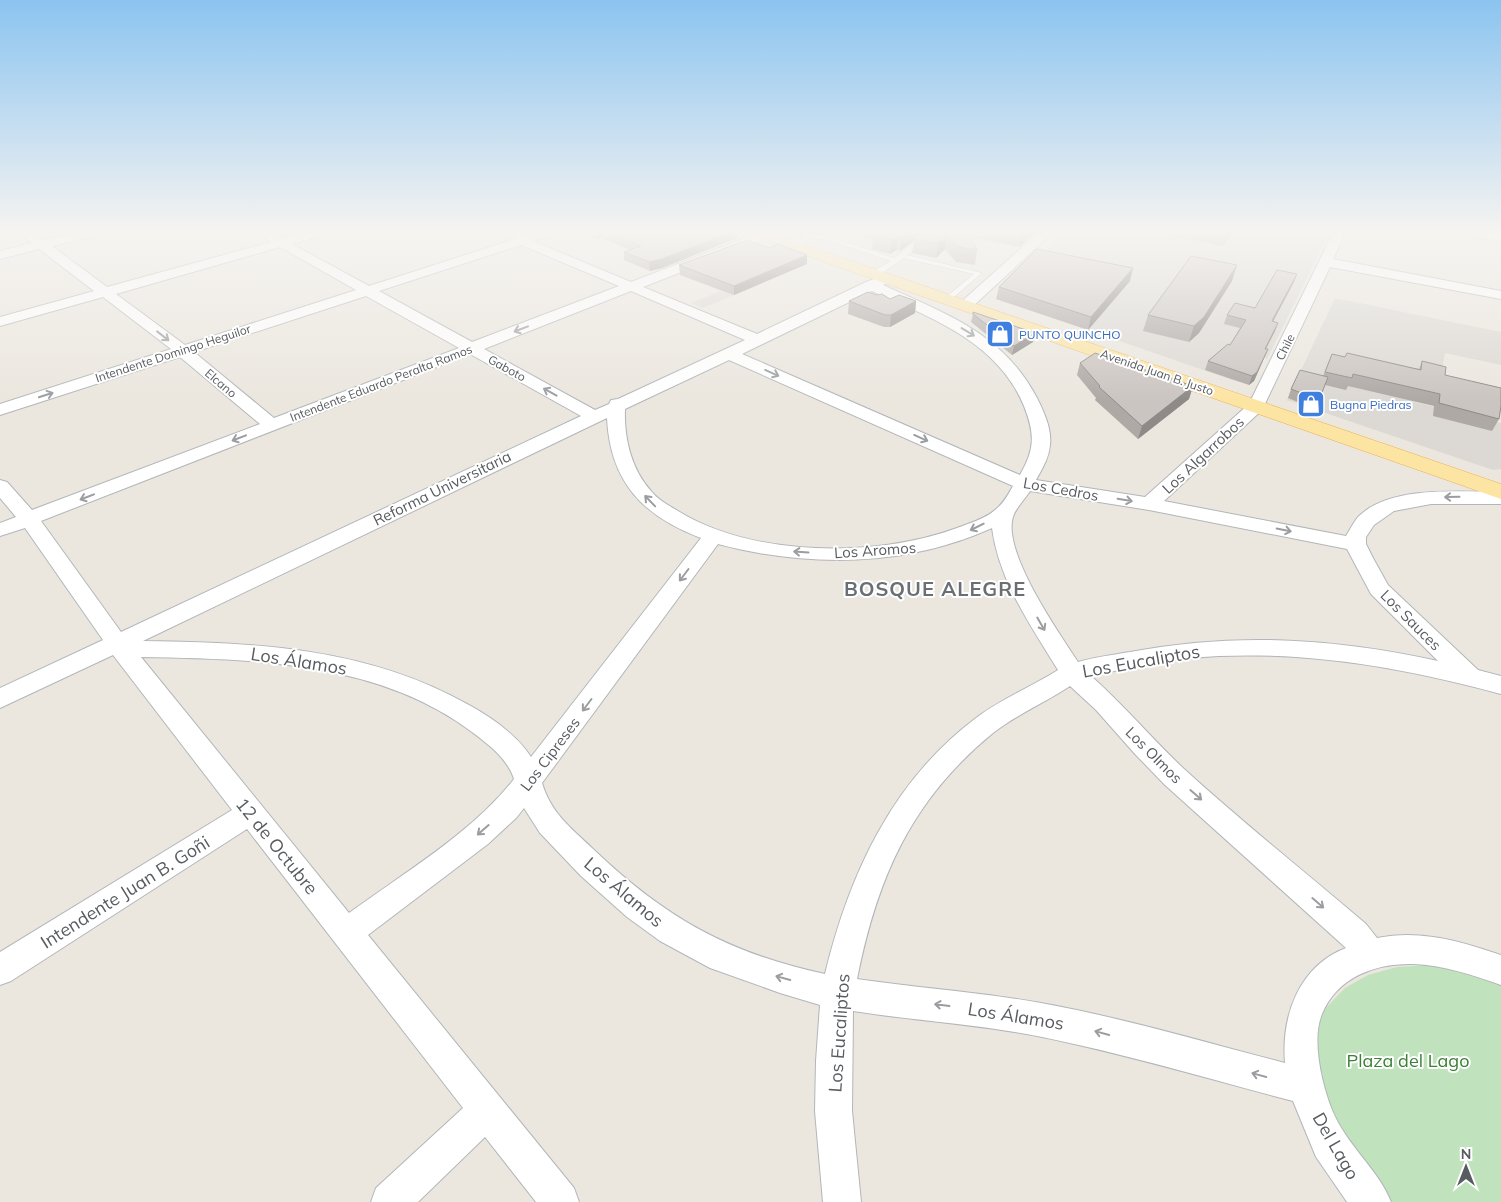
<svg xmlns="http://www.w3.org/2000/svg" width="1501" height="1202" font-family="Mulish,sans-serif">
<rect width="100%" height="100%" fill="#ebe7df"/>
<path fill="#dcd9d4" d="M1064,233h265l-62,126 -3,-1 -10,23 -7,2 -12,-2 -147,-51 27,-32 -96,-21z
M722,259l10,17 24,10 -53,22 -12,-5 30,-12 -40,-16z
M1335,298l166,34v33l-56,-12 -5,25 -30,23 91,22v46l-8,1 -206,-70z"/>
<path fill="#c0e2bc" d="M1432,965l38,8 31,11v218h-115l-68,-113 -4,-56 12,-25 19,-20 23,-13 29,-8z"/>
<g fill="none" stroke-linecap="round" stroke-linejoin="round">
<g stroke="#b2b6ba" stroke-width="1">
<path id="lane" d="M810,233l17,3 67,22 33,-25h7l-27,22 75,18 -34,29 -4,-2 1,-2 29,-24 -71,-16c-9,7 -22,18 -33,17v-2l21,-12 -67,-22 -13,-1 -16,9 -5,-1z"/>
</g>
<g stroke="#b2b6ba" stroke-width="2">
<path id="street" d="M20,233h14l10,7 30,-7h22l-2,3 -42,10 55,41 164,-45 -13,-9h16l9,5 18,-5h21l-2,3 -28,8 77,42 143,-46 2,-4 18,-3h19l-2,3 -16,5 98,41 127,-49h8l2,3 -2,3 -123,48 114,47 109,-52 20,-7 5,1 2,3 -10,6c63,29 120,48 154,113 7,14 15,31 13,47 -1,13 -8,24 -14,35l109,17 104,-93 84,-171h12l-12,26 168,32v8l-171,-32 -68,143 -98,91 182,35c4,-6 8,-15 13,-20 33,-31 100,-24 142,-24v12h-70l-37,7 -20,14 -8,12v7l7,14 15,27 90,85 23,6v18c-93,-25 -185,-42 -282,-38 -43,2 -86,11 -128,20 33,29 60,62 92,92 59,54 122,104 183,156l11,14c43,-9 83,3 124,17v30c-28,-10 -58,-20 -88,-21 -37,-1 -76,13 -91,50 -11,26 0,71 10,96 15,36 46,59 59,92h-44l-31,-45 -23,-56c-84,-22 -167,-47 -251,-64 -63,-13 -126,-16 -189,-26l-1,100 9,91h-38l-8,-91 1,-50 4,-56 -40,-12 -70,-25 -50,-27 -33,-24 -46,-41 -41,-43 -16,-25 -7,9 -29,27 -120,91 206,253 5,14h-43l-51,-65 -67,65h-47l5,-14 87,-80 -216,-279 -236,152 -11,4v-33l232,-142 -119,-155 -113,53v-20l103,-48 -78,-112 -25,8v-13l16,-6 -16,-19v-18l7,2 25,28 228,-86 -80,-67 -180,58v-11l171,-55 -68,-52 -103,29v-9l94,-26 -55,-42 -39,10v-8l32,-8zM521,245l98,41 -147,56 -93,-51zM280,247l76,43 -171,55 -69,-51zM631,291l114,49 -127,59 -7,1 -2,4 -14,6 -111,-61zM872,291c59,27 125,50 152,115 11,28 11,43 -4,69l-278,-121zM366,296l93,52 -185,70 -80,-66zM470,354l111,62 -460,216 -80,-111zM729,360l284,126c-5,9 -10,18 -18,24 -10,9 -25,13 -38,18 -81,30 -204,29 -279,-17 -10,-6 -20,-11 -27,-20 -20,-22 -27,-53 -26,-82zM607,418c3,64 36,98 94,120l-170,219c-15,-23 -40,-40 -64,-53 -99,-56 -212,-62 -324,-63zM1030,491l119,19 198,39 24,45 67,67c-104,-23 -203,-29 -308,-9 -18,3 -35,5 -52,10 -19,-29 -76,-110 -65,-145 2,-8 12,-18 17,-26zM992,528c7,53 39,98 66,142 -27,17 -57,29 -82,48 -84,63 -127,157 -151,256 -98,-21 -161,-57 -233,-126 -22,-21 -41,-35 -50,-65l176,-239c91,24 187,23 274,-16zM141,657c112,2 237,4 331,75 17,13 35,26 42,47 -41,53 -110,94 -165,134zM1070,686l26,24 39,44 30,31 181,163c-47,18 -65,68 -61,115 -81,-21 -161,-45 -244,-60 -61,-11 -123,-15 -184,-24 20,-101 54,-179 136,-246 24,-19 52,-30 77,-47z
M1038,233h14l-82,76h-10l-2,-3 2,-3z
M1473,233h28v8l-26,-5z"/>
</g>
<g stroke="#ecb258" stroke-width="1">
<path id="primary" d="M747,233h23l731,251v15l-751,-263z"/>
</g>
<use href="#lane" fill="#fff" fill-rule="evenodd"/>
<use href="#street" fill="#fff" fill-rule="evenodd"/>
<use href="#primary" fill="#fce4a3" fill-rule="evenodd"/>
</g>
<path fill="#afa9a6" d="M580,233h157v5l-75,30 -12,3 -26,-11v-8l6,-2 -29,-12 -4,1z
M843,233h192l-16,14 -49,-10 7,13 -2,15 -19,-3 -11,-13 -9,9 -24,-5 2,-12 -14,10 -4,-1 -6,4 -18,-5 1,-10z
M1157,233h75l-10,13z
M769,248l38,16 -73,31 -54,-20 -1,-10z
M1130,281l-42,49 -92,-31 3,-12z
M1232,281l-33,52 -10,9 -46,-11 5,-16z
M1294,282l-21,40 2,9 -9,18h2l-14,32 -5,4 -44,-15 3,-9 22,-16 10,-17 -16,-4 3,-9 28,-7z
M877,295l13,4 26,2 -1,12 -25,14h-6l-36,-13 1,-13z
M973,314l60,28 -21,13 -41,-33z
M1332,354l13,3 74,12 3,-8 23,14 54,44 -7,12 -59,-15 1,-10 -86,-20 -2,4 -21,-5 -10,24 -27,-11 3,-9 32,-13z
M1080,363l113,23 -4,13 -51,40 -43,-39 1,-2 -19,-23z"/>
<path fill="#8e8a87" d="M596,233h4l1,5 -4,1z
M728,233h9v5l-75,30 -12,3 -1,-9z
M906,233h18l-10,6v2l-14,10 2,-14z
M1022,233h13l-16,14z
M1227,233h5l-10,13 4,-12z
M947,235l-2,14 -9,9 2,-15z
M898,236l-2,14 -6,4 2,-14z
M807,255v9l-73,31v-9z
M1237,265l-5,16 -33,52 -10,9 5,-16z
M1133,268l-3,13 -42,49 3,-13z
M1297,274l-3,8 -26,48 4,-9z
M916,301l-1,12 -25,14 1,-12z
M1278,323l-3,8 -14,26z
M1035,333l-2,9 -21,13 2,-9z
M1268,349l-14,32 -5,4 3,-9z
M1193,386l-4,13 -51,40 4,-13z"/>
<path fill="#cbc5c1" stroke="#8e8a87" d="M609,233h119l-66,26 -13,3 -25,-10 17,-6z
M875,233h31l-4,4 -4,-1 -6,4 -19,-5z
M921,233h48l8,17 -19,-3 -11,-12 -9,8 -24,-4z
M747,240l22,8 9,-4 29,11 -73,31 -55,-21z
M1037,249l96,19 -42,49 -92,-30z
M1191,256l46,9 -33,52 -10,9 -46,-11z
M1277,270l20,4 -25,47 6,2 -13,26h3l-11,23 -5,4 -44,-15 20,-17 2,1 16,-25 -19,-5 8,-12 20,5z
M868,292l9,3 5,-1 8,5 9,-4 17,6 -25,14h-6l-36,-14z
M973,312l62,21 -21,13 -41,-32z
M1095,353l98,33 -51,40 -43,-39 1,-1 -20,-23z
M1347,353l74,17 1,-9 24,6 -1,8 56,13v18l-2,13 -60,-16 1,-9 -87,-20 -1,4 -27,-6 7,-18 13,3z
M1300,370l28,7 -9,23 -28,-11z"/>
<defs><path id="oneway-shaft" d="M-6 0H5M1.5-3L5.5 0L1.5 3" fill="none" stroke-width="1.6" stroke-linecap="round" stroke-linejoin="round" transform="scale(1.25)"/></defs>
<g stroke="#9b9da0">
<use href="#oneway-shaft" transform="translate(521 329) rotate(159)"/>
<use href="#oneway-shaft" transform="translate(968 332) rotate(31)"/>
<use href="#oneway-shaft" transform="translate(163 336) rotate(38)"/>
<use href="#oneway-shaft" transform="translate(772 373) rotate(24)"/>
<use href="#oneway-shaft" transform="translate(550 392) rotate(-151)"/>
<use href="#oneway-shaft" transform="translate(46 395) rotate(-18)"/>
<use href="#oneway-shaft" transform="translate(239 438) rotate(159)"/>
<use href="#oneway-shaft" transform="translate(921 438) rotate(24)"/>
<use href="#oneway-shaft" transform="translate(87 497) rotate(159)"/>
<use href="#oneway-shaft" transform="translate(1452 497) rotate(179)"/>
<use href="#oneway-shaft" transform="translate(1125 500) rotate(10)"/>
<use href="#oneway-shaft" transform="translate(650 501) rotate(-134)"/>
<use href="#oneway-shaft" transform="translate(977 527) rotate(154)"/>
<use href="#oneway-shaft" transform="translate(1284 530) rotate(11)"/>
<use href="#oneway-shaft" transform="translate(801 552) rotate(-176)"/>
<use href="#oneway-shaft" transform="translate(684 575) rotate(127)"/>
<use href="#oneway-shaft" transform="translate(1041 624) rotate(60)"/>
<use href="#oneway-shaft" transform="translate(587 705) rotate(127)"/>
<use href="#oneway-shaft" transform="translate(1196 795) rotate(41)"/>
<use href="#oneway-shaft" transform="translate(483 830) rotate(139)"/>
<use href="#oneway-shaft" transform="translate(1318 903) rotate(41)"/>
<use href="#oneway-shaft" transform="translate(783 978) rotate(-165)"/>
<use href="#oneway-shaft" transform="translate(942 1005) rotate(-173)"/>
<use href="#oneway-shaft" transform="translate(1102 1033) rotate(-165)"/>
<use href="#oneway-shaft" transform="translate(1259 1075) rotate(-165)"/>
</g>
<linearGradient id="sky" x2="0" y2="1"><stop stop-color="#8bc4f0"/><stop offset="0.58" stop-color="#f6f4f1"/><stop offset="1" stop-color="#f6f4f1" stop-opacity="0"/></linearGradient>
<rect width="1501" height="401" fill="url(#sky)"/>
<defs>
<g id="shop-square" transform="scale(1.4375)"><rect x="-9" y="-9" width="18" height="18" rx="4" fill="#3f7fe0" stroke="#fff"/><path d="M-5-2.5h2.3a2.7 3.5 0 0 1 5.4 0H5L5.5 6h-11ZM-1.5-2.5h3a1.5 2.3 0 0 0-3 0Z" fill="#fff"/></g>
</defs>
<g fill-rule="evenodd">
<use href="#shop-square" x="1000" y="334"/>
<use href="#shop-square" x="1311" y="404"/>
</g>
<g text-anchor="middle" dominant-baseline="central" stroke-width="4" stroke-linejoin="round" paint-order="stroke">
<g font-size="12" fill="#366cbe" stroke="#fff" text-anchor="start">
<text x="1019" y="334">PUNTO QUINCHO</text>
<text x="1330" y="404">Bugna Piedras</text>
</g>
<g font-size="12" fill="#585c60" stroke="#fff">
<text transform="translate(1285 347) rotate(-64)">Chile</text>
<text transform="translate(173 353) rotate(-18)">Intendente Domingo Heguilor</text>
<text transform="translate(507 368) rotate(29)">Gaboto</text>
<text transform="translate(1157 372) rotate(19)">Avenida Juan B. Justo</text>
<text transform="translate(221 383) rotate(40)">Elcano</text>
<text transform="translate(381 383) rotate(-21)">Intendente Eduardo Peralta Ramos</text>
</g>
<g font-size="15" fill="#585c60" stroke="#fff">
<text transform="translate(1203 455) rotate(-43)">Los Algarrobos</text>
<text transform="translate(442 488) rotate(-26)">Reforma Universitaria</text>
<text transform="translate(1061 489) rotate(10)">Los Cedros</text>
<text transform="translate(875 550) rotate(-4)">Los Aromos</text>
<text transform="translate(1411 620) rotate(45)">Los Sauces</text>
<text transform="translate(550 754) rotate(-53)">Los Cipreses</text>
<text transform="translate(1154 755) rotate(45)">Los Olmos</text>
</g>
<g font-size="18" fill="#585c60" stroke="#fff">
<text transform="translate(299 661) rotate(9)">Los Álamos</text>
<text transform="translate(1141 661) rotate(-10)">Los Eucaliptos</text>
<text transform="translate(277 846) rotate(51)">12 de Octubre</text>
<text transform="translate(125 892) rotate(-32)">Intendente Juan B. Goñi</text>
<text transform="translate(624 892) rotate(40)">Los Álamos</text>
<text transform="translate(1016 1016) rotate(9)">Los Álamos</text>
<text transform="translate(839 1033) rotate(-86)">Los Eucaliptos</text>
<text transform="translate(1336 1146) rotate(60)">Del Lago</text>
</g>
<g font-size="18" fill="#3b8136" stroke="#fff">
<text x="1408" y="1060">Plaza del Lago</text>
</g>
<g font-size="20" font-weight="bold" letter-spacing="1" fill="#696f72" stroke="#fff">
<text x="935" y="588">BOSQUE ALEGRE</text>
</g>
</g>
<g transform="translate(1466 1167)" stroke="#ffffff" stroke-width="4" paint-order="stroke">
<path d="M0-4L9 19L0 12L-9 19Z" fill="#585c60"/>
<text y="-8" font-size="14" font-weight="bold" text-anchor="middle" fill="#585c60">N</text>
</g>
</svg>
